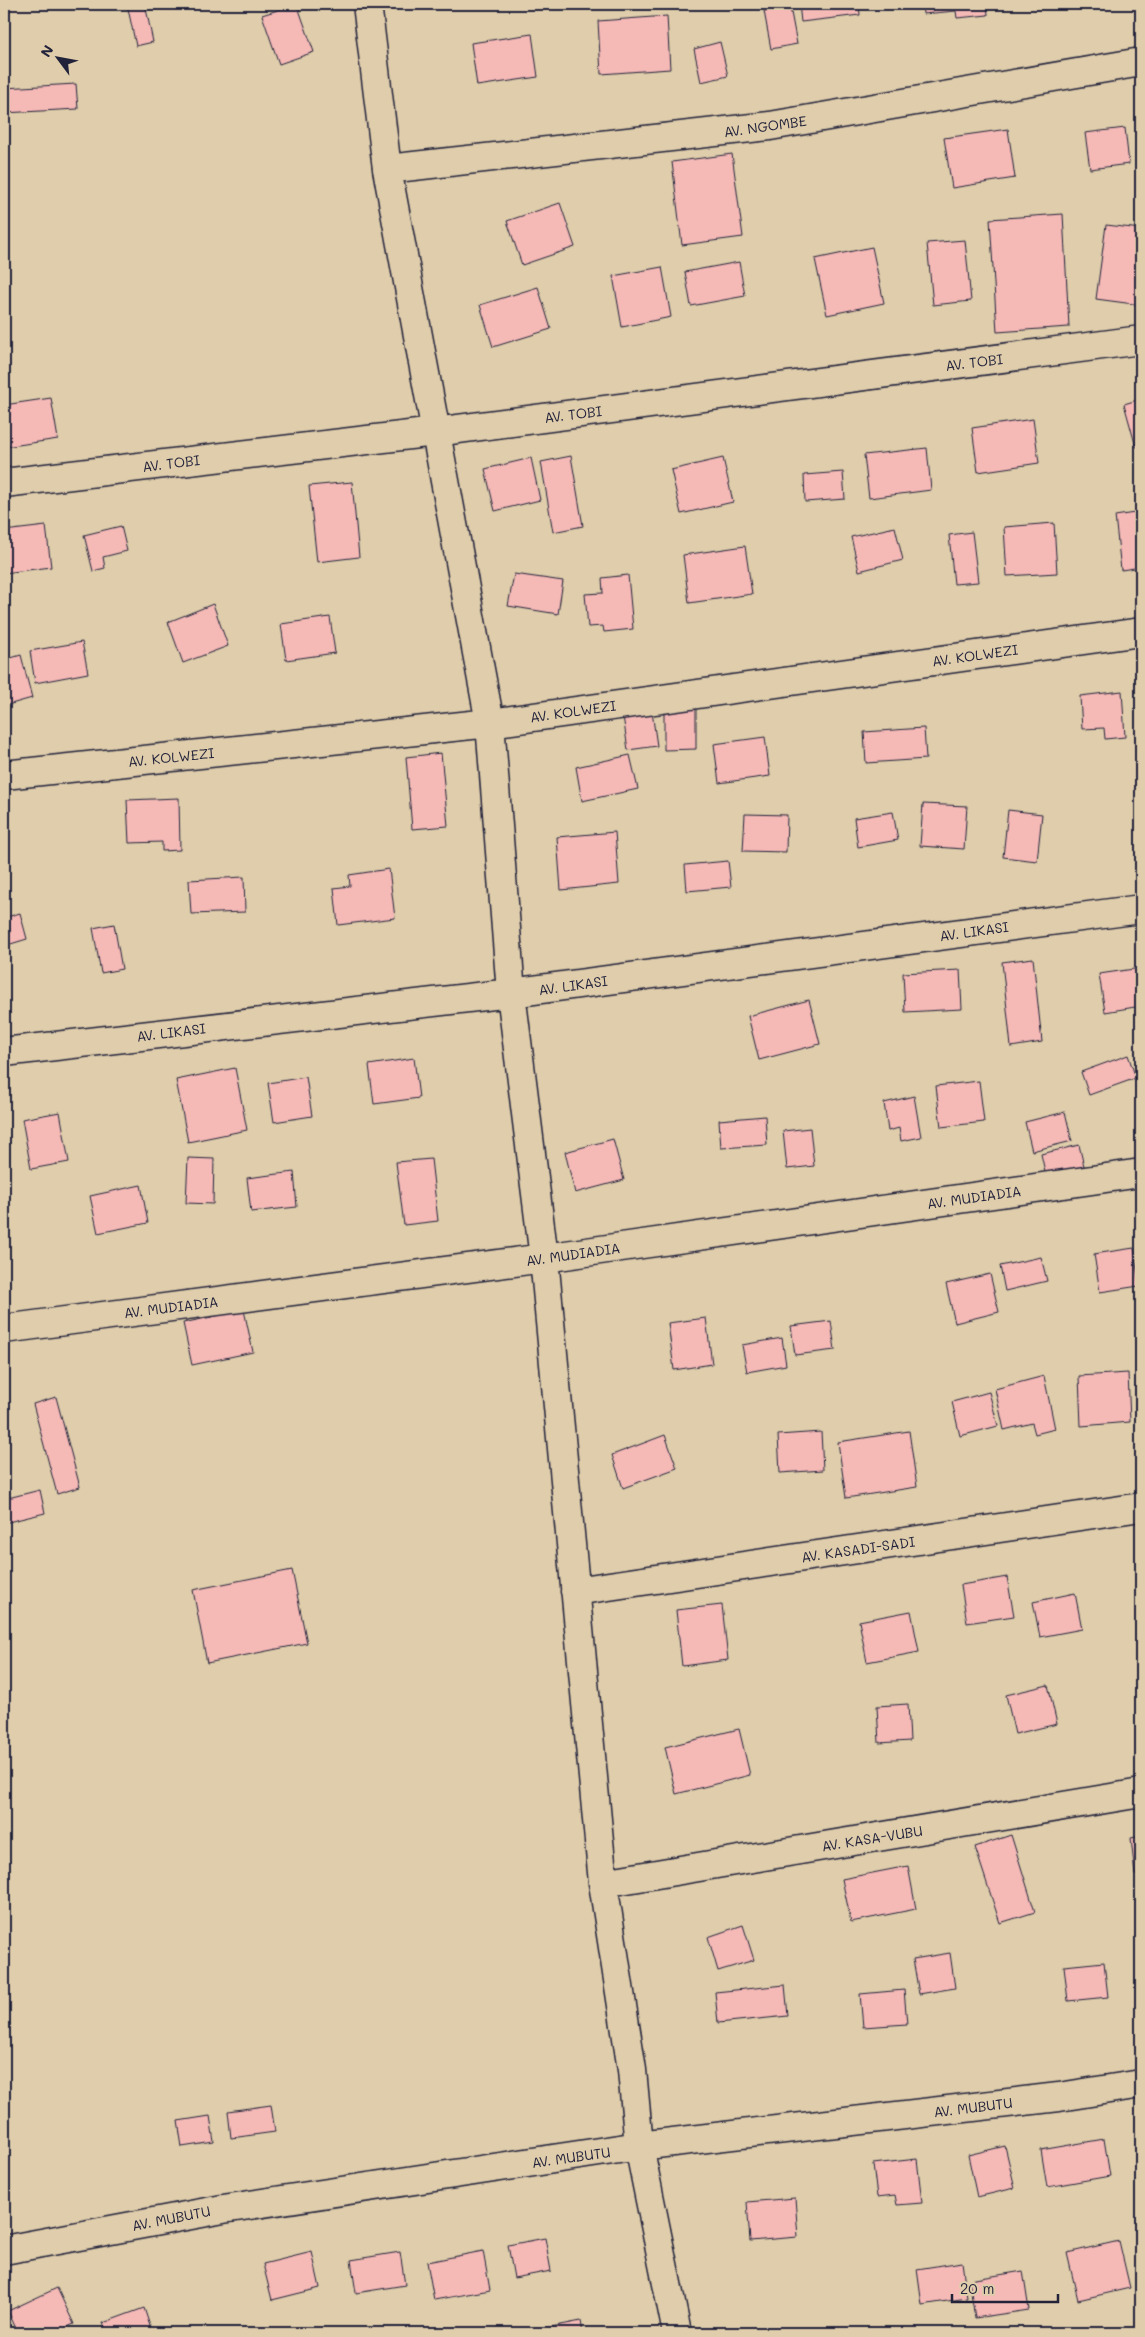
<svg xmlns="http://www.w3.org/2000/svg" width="1145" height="2337" font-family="Mali,sans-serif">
<rect width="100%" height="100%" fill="#dfcdab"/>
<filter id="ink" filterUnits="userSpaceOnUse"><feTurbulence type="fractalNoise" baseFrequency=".02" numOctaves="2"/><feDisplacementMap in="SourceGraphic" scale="10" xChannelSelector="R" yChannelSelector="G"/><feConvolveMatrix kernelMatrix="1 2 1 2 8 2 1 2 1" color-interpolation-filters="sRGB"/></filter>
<g filter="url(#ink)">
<path fill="#f5b9b6" stroke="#22223b" d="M127,4h18l8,38 -17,4z
M297,4l17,48 -35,12 -17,-49z
M799,4h60l1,11 -59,7z
M922,4h65l1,11 -31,3 -1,-7 -33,3z
M790,7l7,37 -26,5 -7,-38z
M667,16l3,53 -69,5 -3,-53z
M532,34l6,43 -61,9 -6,-43z
M720,42l8,34 -27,6 -7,-33z
M76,84l2,25 -74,4v-25z
M1125,128l4,36 -39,5 -5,-36z
M1008,129l7,49 -63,10 -8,-50z
M732,154l11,83 -61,8 -10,-83z
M560,203l15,44 -53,18 -15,-44z
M1063,214l6,113 -72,5 -7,-113z
M1106,225l35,4v76l-45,-6z
M965,240l6,61 -38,4 -6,-62z
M872,247l12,56 -57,12 -12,-56z
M739,262l6,34 -54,10 -6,-34z
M662,267l9,50 -49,10 -9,-51z
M538,287l13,42 -58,18 -13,-42z
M51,398l7,41 -53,8 -1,-42z
M1141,399v47l-5,1 -12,-43z
M1033,419l6,44 -61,9 -6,-44z
M927,448l4,42 -62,8 -5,-43z
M571,456l12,70 -30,6 -12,-70z
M531,458l9,42 -45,11 -10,-42z
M723,458l10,44 -52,12 -10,-44z
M843,472l2,27 -40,3 -1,-27z
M352,482l7,75 -42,5 -8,-76z
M1141,512v55l-20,3 -6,-54z
M1054,523l3,50 -50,3 -3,-49z
M46,526l5,41 -47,6v-42z
M121,526l6,25 -24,6 2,11 -12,3 -9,-36z
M895,527l8,33 -44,11 -8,-34z
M972,532l6,50 -24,2 -5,-49z
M745,546l7,48 -63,9 -6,-48z
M514,574l49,7 -5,33 -50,-8z
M628,575l5,54 -29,3 -1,-6 -15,1 -3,-33 18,-1 -1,-15z
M213,604l15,42 -45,17 -15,-41z
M330,617l5,36 -49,7 -5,-36z
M82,642l6,31 -53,10 -5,-32z
M21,655l11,43 -28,8v-46z
M1122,691l3,46 -20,2 -1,-11 -22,1 -2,-33z
M651,705l6,41 -29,4 -6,-41z
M664,705h32v44l-32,1z
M924,728l2,31 -60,4 -2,-31z
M765,737l5,39 -51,7 -5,-39z
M441,753l7,73 -36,3 -6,-72z
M630,755l8,34 -56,12 -6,-34z
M179,798l1,52 -18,1v-9l-33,1 -2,-43z
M923,804l44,2 -3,43 -44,-3z
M1008,810l34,4 -5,47 -34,-4z
M893,812l5,28 -40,7 -4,-29z
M745,814l42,1 -1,37 -43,-1z
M615,832l4,52 -58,6 -4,-53z
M728,861l3,26 -44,4 -2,-26z
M389,869l6,49 -57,7 -4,-37 16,-2 -1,-11z
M244,877l1,35 -54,2 -2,-34z
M20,913l7,26 -23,7v-28z
M114,924l8,45 -21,4 -8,-45z
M1033,958l9,84 -31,5 -9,-85z
M1141,968v38l-36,6 -6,-38z
M960,970l2,39 -57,3 -2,-39z
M809,1000l11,44 -61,16 -11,-44z
M1128,1055l8,23 -47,17 -8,-23z
M414,1058l5,40 -45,6 -5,-39z
M235,1068l12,62 -59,12 -12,-62z
M306,1077l6,39 -38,6 -6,-39z
M979,1081l5,41 -43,5 -5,-41z
M914,1096l7,41 -20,4 -2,-13 -11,3 -4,-28z
M60,1112l9,50 -38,7 -9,-50z
M1065,1112l7,29 -40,10 -7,-29z
M765,1116l2,29 -46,3 -2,-28z
M810,1128l4,38 -27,3 -4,-38z
M613,1139l11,41 -49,13 -10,-41z
M1079,1145l5,21 -38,10 -5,-22z
M188,1158l26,1 -1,45 -27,-1z
M431,1159l7,62 -34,4 -8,-63z
M294,1172l3,35 -46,5 -4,-34z
M141,1185l7,38 -50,10 -8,-37z
M1134,1248l5,38 -39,6 -6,-38z
M1041,1257l6,24 -42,10 -5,-25z
M990,1274l9,38 -44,11 -9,-39z
M244,1310l9,42 -61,13 -9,-42z
M706,1318l6,46 -38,6 -6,-47z
M831,1321l4,29 -40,5 -4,-29z
M782,1338l4,27 -39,7 -5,-27z
M1128,1373l2,49 -49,4 -2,-50z
M1044,1376l11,53 -20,5 -3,-11 -28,7 -9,-41z
M989,1392l9,34 -38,10 -8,-34z
M56,1397l24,90 -23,7 -24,-90z
M909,1431l8,56 -71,11 -8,-56z
M821,1432l2,38 -43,3 -2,-38z
M665,1435l12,33 -54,20 -11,-33z
M40,1490l5,23 -41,10v-24z
M292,1570l15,73 -100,20 -14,-73z
M1007,1577l7,39 -47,7 -6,-38z
M1075,1593l7,36 -42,8 -7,-35z
M722,1605l6,55 -46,6 -6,-56z
M911,1611l8,41 -52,10 -8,-41z
M1048,1685l9,39 -42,10 -9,-39z
M908,1704l2,37 -31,2 -2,-37z
M739,1729l11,46 -74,19 -11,-47z
M1011,1835l24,77 -35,11 -25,-76z
M1141,1836v39h-6l-4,-37z
M908,1866l8,43 -65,13 -9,-43z
M743,1925l11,35 -36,11 -10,-34z
M950,1953l5,35 -36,6 -6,-35z
M1104,1962l4,35 -40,4 -4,-35z
M785,1985l3,31 -70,7 -3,-31z
M904,1990l3,34 -44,3 -3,-33z
M271,2105l4,27 -44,6 -3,-27z
M210,2116l4,26 -32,5 -4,-26z
M1104,2139l6,37 -63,11 -6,-37z
M1005,2146l10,42 -38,9 -9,-42z
M917,2159l5,44 -25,2 -2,-10 -18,2 -4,-33z
M795,2198l3,39 -48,4 -3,-39z
M545,2238l6,33 -37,7 -6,-33z
M1119,2241l11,47 -52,12 -11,-47z
M483,2251l7,39 -56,10 -7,-38z
M312,2252l8,36 -48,12 -9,-36z
M400,2252l5,33 -49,8 -5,-33z
M962,2262l5,36 -45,7 -5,-36z
M1023,2271l6,39 -54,8 -6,-38z
M57,2288l17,36 -20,9h-36l-10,-22z
M144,2308l8,24 -45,1 -4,-10z
M581,2321l2,12h-42v-4z"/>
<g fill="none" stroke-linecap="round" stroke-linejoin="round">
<g stroke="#22223b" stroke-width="31">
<path id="minor" d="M367,4l20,165 103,554 21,270 33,265 59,625 29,187 7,76 38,187
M387,169l383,-43 371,-64
M4,483l431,-51 706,-92
M4,775l486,-52 651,-91
M4,1052l507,-59 630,-84
M4,1329l540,-71 597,-85
M575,1591l566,-84
M603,1883l538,-90
M4,2250l219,-41 416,-63 420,-49 82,-13"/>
</g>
<use href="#minor" stroke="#dfcdab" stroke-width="28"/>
</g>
</g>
<g text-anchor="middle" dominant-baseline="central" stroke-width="5" stroke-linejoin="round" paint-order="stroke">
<g font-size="14" fill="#22223b" stroke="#dfcdab">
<text transform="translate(765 126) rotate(-8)">AV. NGOMBE</text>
<text transform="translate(974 362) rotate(-7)">AV. TOBI</text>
<text transform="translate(573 414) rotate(-7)">AV. TOBI</text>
<text transform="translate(171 463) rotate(-7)">AV. TOBI</text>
<text transform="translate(975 655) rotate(-8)">AV. KOLWEZI</text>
<text transform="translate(573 711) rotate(-8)">AV. KOLWEZI</text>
<text transform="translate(171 757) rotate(-6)">AV. KOLWEZI</text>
<text transform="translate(974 931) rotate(-8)">AV. LIKASI</text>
<text transform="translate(573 985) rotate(-8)">AV. LIKASI</text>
<text transform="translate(171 1032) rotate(-7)">AV. LIKASI</text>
<text transform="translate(974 1197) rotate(-8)">AV. MUDIADIA</text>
<text transform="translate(573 1254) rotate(-8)">AV. MUDIADIA</text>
<text transform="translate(171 1307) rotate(-7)">AV. MUDIADIA</text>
<text transform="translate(858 1549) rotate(-8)">AV. KASADI-SADI</text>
<text transform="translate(872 1838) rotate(-9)">AV. KASA-VUBU</text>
<text transform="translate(973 2107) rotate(-7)">AV. MUBUTU</text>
<text transform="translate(571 2157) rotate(-8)">AV. MUBUTU</text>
<text transform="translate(171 2218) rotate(-11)">AV. MUBUTU</text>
</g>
</g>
<rect width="1145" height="2337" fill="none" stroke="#dfcdab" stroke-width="20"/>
<rect x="10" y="10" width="1125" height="2317" fill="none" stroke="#22223b" stroke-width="2" filter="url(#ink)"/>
<g transform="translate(58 58) rotate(302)" stroke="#dfcdab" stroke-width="4" paint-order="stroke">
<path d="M0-4L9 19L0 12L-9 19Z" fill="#22223b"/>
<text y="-8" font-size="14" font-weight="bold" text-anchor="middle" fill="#22223b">N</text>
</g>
<path d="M952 2294v8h106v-8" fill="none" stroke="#22223b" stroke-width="2.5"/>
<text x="960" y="2294" font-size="15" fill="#22223b" stroke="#dfcdab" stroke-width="4" paint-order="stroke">20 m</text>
</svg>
